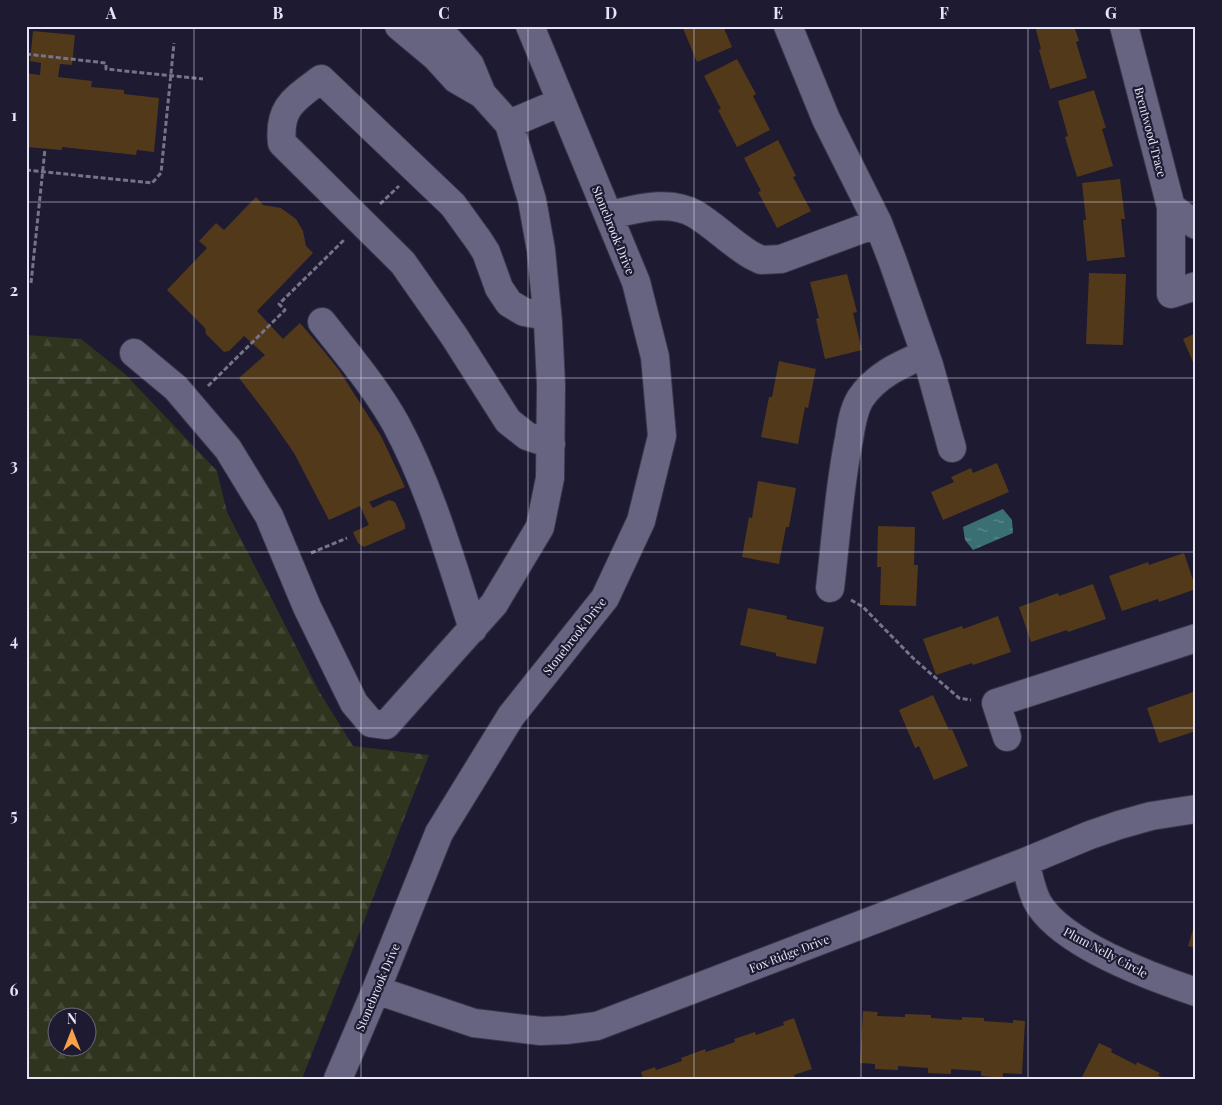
<svg xmlns="http://www.w3.org/2000/svg" width="1222" height="1105" font-family="'Playfair Display',serif">
<defs>
<pattern id="forest-firs" width="22" height="20" patternUnits="userSpaceOnUse" patternTransform="scale(1.25)"><rect width="22" height="20" fill="#2e341d"/><path d="M5 1l3.5 6h-7zM16 11l3.5 6h-7z" fill="#424833"/></pattern>
<pattern id="water-ripples" width="26" height="14" patternUnits="userSpaceOnUse" patternTransform="scale(1.25)"><rect width="26" height="14" fill="#3a7073"/><path d="M2 4q2-2 4 0t4 0M15 11q2-2 4 0t4 0" fill="none" stroke="#608b8e"/></pattern>
</defs>
<rect width="100%" height="100%" fill="#1d1a32"/>
<path fill="url(#forest-firs)" fill-rule="evenodd" d="M26,335l55,4 44,35 92,97 10,41 93,181 33,53 76,9 -127,324h-276zM58,1018h30v30h-30z"/>
<path fill="url(#water-ripples)" d="M1003,509l9,11 1,13 -40,17 -8,-10 -2,-13z"/>
<path fill="#52391a" d="M682,26h41l9,21 -35,15z
M1035,26h39l5,15 -3,1 11,36 -37,11 -11,-39 2,-1z
M33,31l42,4 -3,30 -12,-1 -2,13 34,4 -1,6 33,3v4l35,4 -5,54 -17,-2 -1,5 -74,-8v3l-36,-3v-74l14,2 1,-12 -11,-2z
M737,59l19,35 -3,2 17,34 -33,17 -19,-37 3,-1 -17,-33z
M1094,90l12,38 -4,1 11,37 -36,11 -12,-40 3,-1 -10,-35z
M778,140l18,36 -3,1 18,34 -34,17 -19,-36 3,-1 -17,-33z
M1120,179l5,40h-4l4,38 -38,4 -4,-41h3l-4,-37z
M256,197l7,8 18,3 15,11 7,12 3,15 7,7 -56,58 26,28 17,-16 23,27 16,20 42,66 24,51 -36,15 4,6 16,-8 6,2 10,22v5l-41,18 -6,-4 -5,-11 16,-7 -9,-19 -31,14 -35,-67 -25,-36 -30,-39 26,-23 -21,-19 -15,15 -5,1 -18,-18 -1,-6 -38,-38 40,-42 -8,-7 17,-18 8,7z
M1089,273l37,1 -3,71 -37,-1z
M847,274l10,38 -4,1 9,37 -37,9 -9,-40 3,-1 -9,-36z
M1196,333v36l-13,-30z
M779,361l37,8 -8,39 -3,-1 -7,37 -37,-7 8,-40h3z
M997,463l12,29 -66,28 -12,-28 23,-10 -3,-5 20,-9 2,5z
M758,481l38,7 -7,39h-3l-7,37 -37,-7 7,-40 3,1z
M878,526l37,1 -1,38h4l-2,41 -36,-1 1,-38h-4z
M1184,553l12,36 -37,13 -1,-3 -36,12 -13,-35 39,-14 1,3z
M1093,584l13,35 -38,13 -1,-2 -36,12 -12,-35 39,-14 1,3z
M748,608l39,8 -1,3 38,8 -8,37 -40,-8v-3l-36,-8z
M998,616l13,36 -38,13 -1,-2 -36,12 -13,-36 39,-13 1,3z
M1196,691v40l-37,12 -12,-35z
M933,695l16,35 3,-1 16,37 -34,14 -15,-34 -4,2 -16,-38z
M1195,923h1v25l-8,-2z
M863,1011l15,1 -1,4 28,1v-3l26,1v3l31,2v-3l22,1v3l29,2v-3l12,1 -3,53 -19,-1v5l-22,-2v-5l-30,-2v5l-23,-1v-5l-30,-2v4l-23,-1v-5l-15,-1z
M794,1018l18,51 -18,6 2,4h-153l-2,-7 14,-5 1,3 26,-9 -1,-3 24,-9 1,3 29,-10 -1,-3 21,-7 1,3 28,-10 -1,-3z
M1099,1043l13,6 -1,3 25,13 1,-3 23,11 -2,2 7,4h-84z"/>
<g fill="none" stroke-linecap="round" stroke-linejoin="round">
<g stroke="#39364a" stroke-width="30">
<path id="minor" d="M399,26l37,31 20,22 26,15 27,30 52,-22
M431,26l18,15 21,24 12,29
M788,26l38,93 52,104 15,39 36,103 23,83
M1124,26l47,181 25,18
M1171,207v87l25,-8
M609,215c28,-6 60,-16 86,-1 20,12 36,29 56,41l10,5 20,-1 97,-36
M547,316l-23,-4 -15,-9 -10,-15 -13,-36 -7,-11 -26,-36 -132,-126c-26,20 -43,28 -39,64l121,120 51,73 54,85 19,15 24,8
M322,322c26,33 54,66 74,102 34,63 55,137 77,205
M134,353l42,35 52,61 41,67 38,91 47,96 17,20 15,2 108,-121 46,-77 10,-49 1,-93 -3,-63 -7,-72 -9,-50 -23,-76
M830,588c6,-50 9,-100 19,-149 2,-13 4,-28 11,-40 16,-24 40,-34 65,-45
M1007,737l-11,-34 200,-65
M1025,862c4,13 6,29 13,41 24,41 113,74 158,89
M376,990l98,33 67,8 25,-1 31,-4 428,-164 65,-27 29,-10 32,-9 45,-7
M338,1079l38,-89 63,-157 72,-117 94,-118 36,-77 21,-85 -7,-79 -19,-75 -106,-256"/>
</g>
<path stroke="#767489" stroke-width="3" stroke-dasharray="5 2.5" stroke-linecap="butt" d="M26,54l80,9v6l97,10
M26,170l126,13 9,-10 13,-130
M380,204l19,-18
M31,283l14,-134
M208,386l77,-76 -6,-6 65,-64
M311,553l36,-15
M851,600l12,7 52,53 44,38 12,2"/>
<use href="#minor" stroke="#666481" stroke-width="28"/>
</g>
<path fill="none" stroke="#e6e5f6" stroke-width="1" stroke-opacity="0.55" d="M194,26v1053M361,26v1053M528,26v1053M694,26v1053M861,26v1053M1028,26v1053M26,202h1170M26,378h1170M26,552h1170M26,728h1170M26,902h1170"/>
<g text-anchor="middle" dominant-baseline="central" stroke-width="4.5" stroke-linejoin="round" paint-order="stroke">
<g font-size="12" fill="#e6e5f6" stroke="#1d1a32">
<text transform="translate(1151 132) rotate(75)">Brentwood Trace</text>
<text transform="translate(614 230) rotate(68)">Stonebrook Drive</text>
<text transform="translate(574 636) rotate(-52)">Stonebrook Drive</text>
<text transform="translate(1106 952) rotate(28)">Plum Nelly Circle</text>
<text transform="translate(789 953) rotate(-21)">Fox Ridge Drive</text>
<text transform="translate(377 987) rotate(-67)">Stonebrook Drive</text>
</g>
</g>
<rect width="1222" height="1105" fill="none" stroke="#1d1a32" stroke-width="55"/>
<g transform="translate(72 1032)"><circle r="24" fill="#1d1a32" stroke="#6d6b80"/>
<path d="M0-4L9 19L0 12L-9 19Z" fill="#f7a149"/>
<text y="-8" font-size="14" font-weight="bold" text-anchor="middle" fill="#e6e5f6">N</text>
</g>
<rect x="28" y="28" width="1166" height="1050" fill="none" stroke="#e6e5f6" stroke-width="2"/>
<g font-size="16" text-anchor="middle" font-weight="bold" fill="#e6e5f6">
<text x="111" y="19">A</text>
<text x="278" y="19">B</text>
<text x="444" y="19">C</text>
<text x="611" y="19">D</text>
<text x="778" y="19">E</text>
<text x="944" y="19">F</text>
<text x="1111" y="19">G</text>
<text x="14" y="121">1</text>
<text x="14" y="296">2</text>
<text x="14" y="471">3</text>
<text x="14" y="646">4</text>
<text x="14" y="821">5</text>
<text x="14" y="996">6</text>
</g>
</svg>
